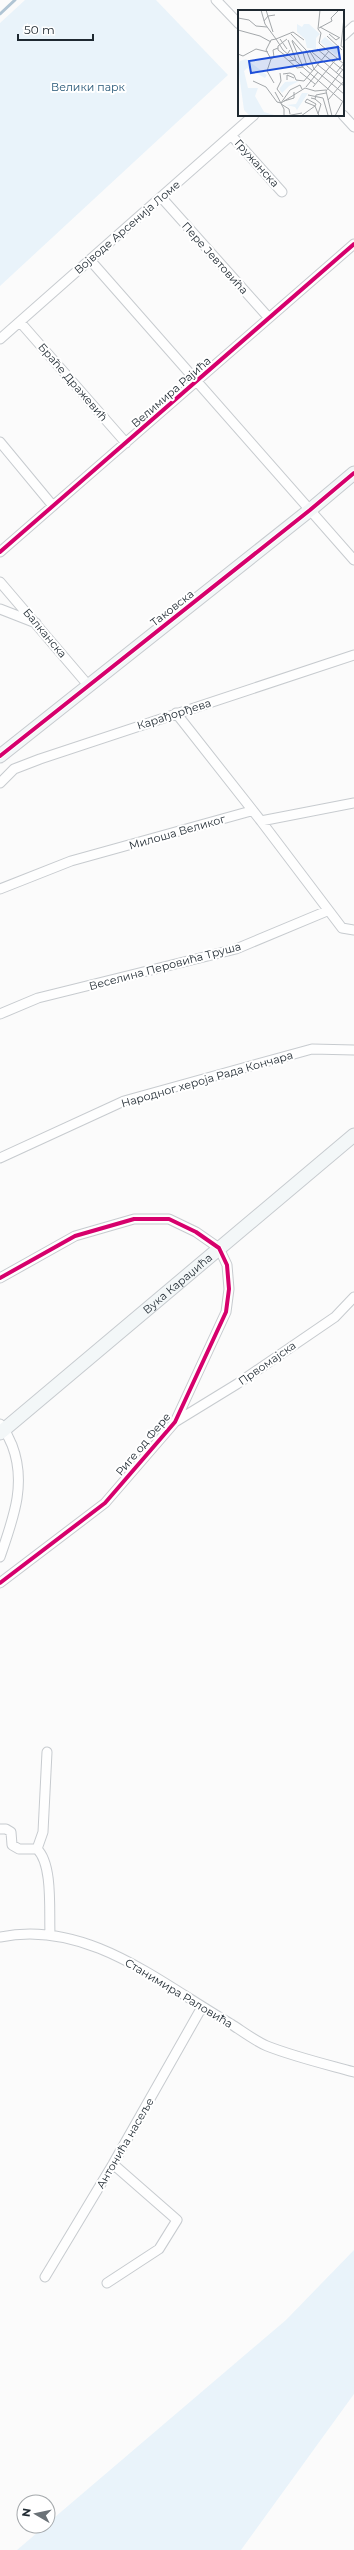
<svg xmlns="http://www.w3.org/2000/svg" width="354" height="2550" font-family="Montserrat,sans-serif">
<rect width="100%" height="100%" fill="#fbfbfb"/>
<path fill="#e9f3fa" d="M25,0h131l72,75 -228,211v-263z
M354,2250v144l-113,156h-224l28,-24h3v-3l238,-203z"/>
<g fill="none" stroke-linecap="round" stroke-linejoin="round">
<path stroke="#b1c5d4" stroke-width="3" d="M0,14l15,-14"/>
<g stroke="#c7cbcf" stroke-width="11">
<path id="street" d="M216,0l23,24
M343,36l11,-10
M343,115l11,12
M231,135l51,57
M161,197l108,121
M90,260l264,300
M20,322l106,121
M0,339l254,-224
M0,442l53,64
M0,552l354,-308
M0,582l88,103
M0,609l36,14
M176,713l85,108 93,-18
M0,783l14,-14 26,-10 314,-104
M261,821l81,107 12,2
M0,889l71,-28 180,-50
M0,1014l38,-16 198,-49 91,-38
M0,1158l124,-57 188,-52 42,1
M0,1278l75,-42 59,-17h35l27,13 23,16 8,17 2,24 -3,23 -51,110 -70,81 -105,80
M175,1422l62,-38 98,-67 19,-20
M0,1424c6,6 8,13 12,21 15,39 1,74 -12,112
M0,1829h6l5,3 1,13 7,4h18c16,15 12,62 13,85
M37,1849l6,-17 4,-80
M0,1937c87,-18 160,46 231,87 11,7 24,17 36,22 28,11 58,18 87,26
M45,2277l68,-113 89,-157
M107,2283l52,-34 18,-29 -64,-56"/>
</g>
<g stroke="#c7cbcf" stroke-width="15">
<g id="secondary">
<path d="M0,756l310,-246 44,-37"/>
<path id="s1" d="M0,1433l354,-298"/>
</g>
</g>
<use href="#street" stroke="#fefefe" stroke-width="9"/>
<use href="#secondary" stroke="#f3f7f8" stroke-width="13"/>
<g stroke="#fff" stroke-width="6">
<path id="cycleway" d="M0,552l354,-308
M0,756l310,-246 44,-37
M0,1278l75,-42 59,-17h35l27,13 23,16 8,17 2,24 -3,23 -51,110 -70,81 -105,80"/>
</g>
<use href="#cycleway" stroke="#d6006c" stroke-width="4"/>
</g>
<g text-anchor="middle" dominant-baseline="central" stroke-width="4" stroke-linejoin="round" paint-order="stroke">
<g font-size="11" fill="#255676" stroke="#fff">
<text x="88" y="87">Велики парк</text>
</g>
<g font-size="11" fill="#1e2830" stroke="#fff">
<text transform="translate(257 163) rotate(48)">Гружанска</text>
<text transform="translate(127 227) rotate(-41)">Војводе Арсенија Ломе</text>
<text transform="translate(215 258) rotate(48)">Пере Јевтовића</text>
<text transform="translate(73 382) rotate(49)">Браће Дражевић</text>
<text transform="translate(171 392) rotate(-41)">Велимира Рајића</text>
<text transform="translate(172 608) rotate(-38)">Таковска</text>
<text transform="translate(45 633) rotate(50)">Балканска</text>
<text transform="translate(174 714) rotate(-18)">Карађорђева</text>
<text transform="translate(177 832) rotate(-16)">Милоша Великог</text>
<text transform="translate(165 966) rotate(-15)">Веселина Перовића Труша</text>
<text transform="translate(207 1079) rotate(-16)">Народног хероја Рада Кончара</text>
<text stroke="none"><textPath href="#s1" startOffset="232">Вука Караџића</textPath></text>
<text transform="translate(267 1363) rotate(-35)">Првомајска</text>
<text transform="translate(143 1444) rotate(-50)">Риге од Фере</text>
<text transform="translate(179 1993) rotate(31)">Станимира Раловића</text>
<text transform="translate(125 2143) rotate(-60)">Антонића насеље</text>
</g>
</g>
<g transform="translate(238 10)">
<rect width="106" height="106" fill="#fbfbfb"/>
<path d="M59,14l5,3 2,-3h5l11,10 -4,4v11l-9,-1 -2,-9 -8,-7zM87,27l15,13 -4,5 -16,-13zM8,49l21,16 -2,3 -18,-10 -3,3 4,17h10l-3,8 9,16 14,4h-28l-6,-6 -6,-43 2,-6zM61,71l-10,5 -7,7 -3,-4 6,-7zM64,83h6l-11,17 -2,-3 -9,-2 10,-1z" fill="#e9f3fa"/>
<path fill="none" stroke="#a3a7aa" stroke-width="1" d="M23,0l4,14 11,15 17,-7 11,8M28,0l7,22M82,0l-2,19 3,4 -2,10 2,2M0,8l11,2 7,6 11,1M26,11l4,-5 7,-1M82,17l20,11M81,18l13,-7 -1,-3 8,-8M0,20l22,6 11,6M53,24l15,16 8,19 30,25M91,24l7,6 3,-2M89,26l15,14M38,29l7,11 59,51M42,29l7,10M49,29l-9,7v4l8,6 4,-6M54,30l11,13 4,13 6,5M83,35l23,19M106,38l-3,-2 3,-29M79,39l27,22M71,40l9,15 26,21M74,42l32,27M0,44l5,2 13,-7 12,3M44,45l7,6 7,-1 -8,-20M33,49l3,-2 -1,-7 5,-2M51,51l8,7 6,-1 -11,-26M62,62l15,12M42,63l1,8 -4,8 6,8M98,63l8,-10M45,64l7,-1 4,2 2,5 8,1 25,-30M49,70v-5l7,3M15,71l13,6 11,15 4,1M36,73l-7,-12 4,-12 -5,-9 5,-10 5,-1M68,77l12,-15M75,77l24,-29M37,82l9,17v7M70,85l15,3 5,17M73,88l4,1 1,-4 10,-2M77,89l6,5 -3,10M90,90l16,-19M46,91l10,-3v-6M43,93l24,-15 10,3 11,-1M43,93l9,-13 10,-5 2,4M43,94l8,5 1,5M77,96l-10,-4 2,-3 9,5 -1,2 4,10M48,106l16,-3M63,106l14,-10M94,106l-6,-25 18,-23M97,106l9,-17"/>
<path fill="#1d4ed8" fill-opacity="0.15" stroke="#1d4ed8" stroke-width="2" d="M100,37l2,12 -89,14 -2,-12z"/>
<rect width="106" height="106" fill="none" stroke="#1e2830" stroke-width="2"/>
</g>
<g transform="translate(36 2514) rotate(279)"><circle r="19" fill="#ffffff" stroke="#a5a9ac"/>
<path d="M0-3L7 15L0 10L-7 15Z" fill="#6b7277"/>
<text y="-6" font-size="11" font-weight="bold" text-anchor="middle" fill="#1e2830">N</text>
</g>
<path d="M18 34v6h75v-6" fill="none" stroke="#1e2830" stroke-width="2"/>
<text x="24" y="34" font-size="12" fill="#1e2830" stroke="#ffffff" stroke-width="3" paint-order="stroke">50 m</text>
</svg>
